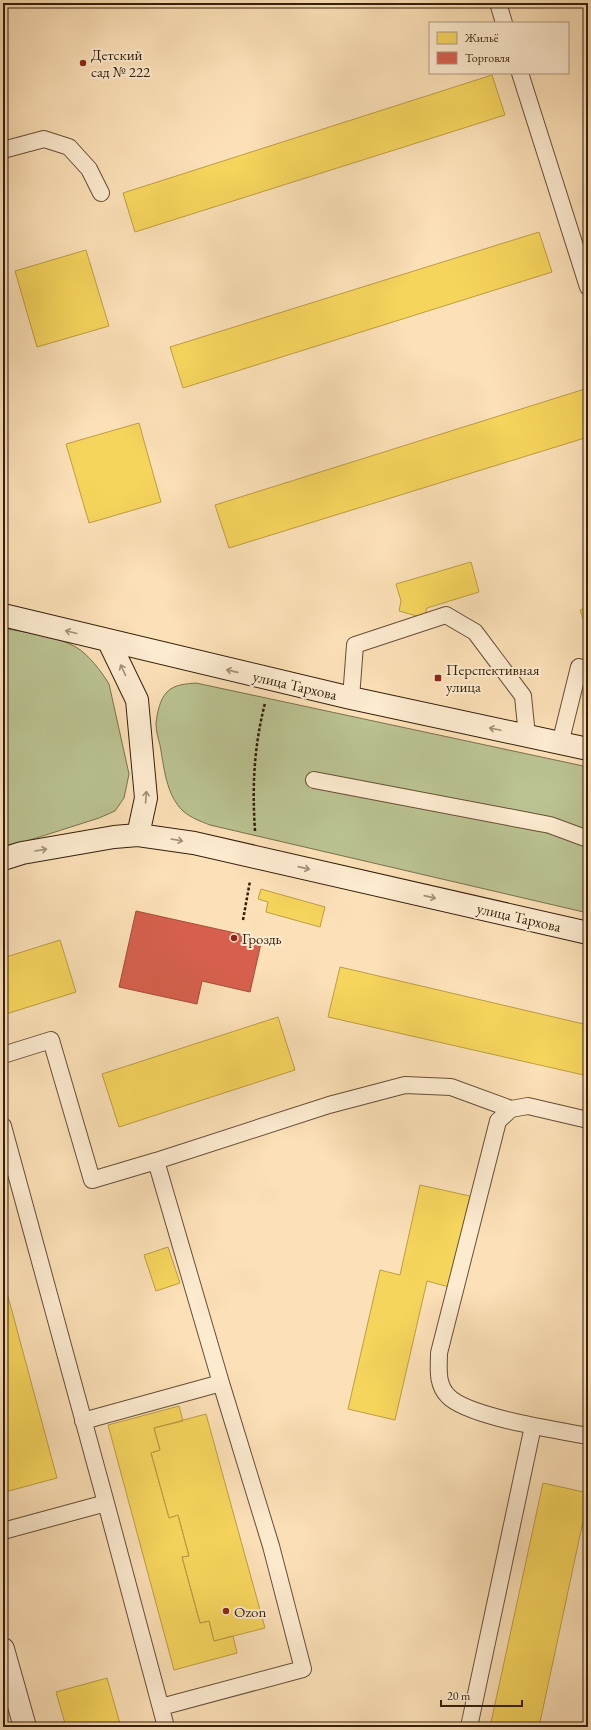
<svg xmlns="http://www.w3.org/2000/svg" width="591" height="1730" font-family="'EB Garamond',serif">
<rect width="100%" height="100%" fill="#fce0b7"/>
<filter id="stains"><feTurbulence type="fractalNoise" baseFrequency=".005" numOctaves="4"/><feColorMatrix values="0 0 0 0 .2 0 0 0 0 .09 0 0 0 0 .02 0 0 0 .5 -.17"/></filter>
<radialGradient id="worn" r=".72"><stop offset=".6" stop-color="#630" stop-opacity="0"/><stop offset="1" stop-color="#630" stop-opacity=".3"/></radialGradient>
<path fill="#bbc392" stroke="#78714e" d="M3,628c24,5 51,7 73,19 13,8 25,24 33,37l20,90 -5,24 -9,13 -16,7 -94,30 -2,-1z
M196,683l392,84v146l-378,-88c-10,-4 -19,-7 -27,-14 -17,-16 -19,-44 -23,-66 -2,-7 -4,-15 -4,-21 1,-11 4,-25 11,-32 8,-8 19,-8 29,-9z"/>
<path fill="#f6d55c" stroke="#bc9e43" d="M492,75l13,40 -370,117 -12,-39z
M539,232l13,40 -369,116 -13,-41z
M86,250l23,76 -72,21 -22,-76z
M588,388v49l-359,111 -14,-43z
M139,423l22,79 -72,21 -23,-79z
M471,562l8,30 -52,16 -3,10 -25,-7 2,-10 -5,-17z
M588,607v26l-8,-23z
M261,889l64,18 -5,20 -54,-15 2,-10 -10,-3z
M60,940l16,52 -73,23v-57z
M340,967l248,58v51l-260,-59z
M278,1017l17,53 -176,57 -17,-53z
M420,1185l50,11 -21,91 -22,-6 -32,139 -47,-11 32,-139 20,5z
M168,1247l12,36 -24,8 -12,-36z
M3,1278l54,200 -52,14 -2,-8z
M179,1406l4,15 -29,7 6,22 -9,3 18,65 9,-3 11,41 -7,1 18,66 9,-2 5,20 19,-5 4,17 -63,17 -66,-245z
M206,1414l59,214 -51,13 -5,-20 -9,2 -18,-66 7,-1 -11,-41 -9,3 -18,-65 9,-3 -6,-22z
M543,1483l45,10v5l-49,229h-49z
M107,1678l14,49h-55l-10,-35z"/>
<path fill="#d6604d" stroke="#a54c39" d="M136,911l126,28 -12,53 -48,-11 -5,23 -78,-17z"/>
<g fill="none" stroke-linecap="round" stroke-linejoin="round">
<g stroke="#664f35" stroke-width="18">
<path id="service" d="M498,3l6,20
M520,73l68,214
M3,150l41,-11 25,8 20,22 12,24
M351,698l4,-53 91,-30 29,17 48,64 4,40
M560,744l19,-77
M314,780l236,45 38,14
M3,1055l48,-15 41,140 64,-19
M588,1120l-60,-14 -17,3 -13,12 -59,232c0,14 -3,31 9,43 20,21 109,34 140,40
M3,1126l103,377
M221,1383l-65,-222 173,-56 76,-20 46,2 60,22
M83,1421l138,-38 50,163 32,123 -142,38
M3,1531l103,-28 60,224
M469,1727l64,-301"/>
</g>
<g stroke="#664f35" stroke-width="24">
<path id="minor" d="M3,1649l22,78"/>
</g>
<g stroke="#341f0a" stroke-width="24">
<path id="secondary" d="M3,615l348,83 237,51
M109,642l28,58 9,98 -8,37
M3,859l19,-6 92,-16 24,-2 56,8 394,90"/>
</g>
<path stroke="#341f0a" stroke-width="2.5" stroke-dasharray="3 2" stroke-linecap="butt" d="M255,831c-3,-46 -1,-84 10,-128
M243,920l7,-39"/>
<use href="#service" stroke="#fdebd0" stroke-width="16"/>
<use href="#minor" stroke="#fdebd0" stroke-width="22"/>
<use href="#secondary" stroke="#fdebd0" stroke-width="22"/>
</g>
<defs><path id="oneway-shaft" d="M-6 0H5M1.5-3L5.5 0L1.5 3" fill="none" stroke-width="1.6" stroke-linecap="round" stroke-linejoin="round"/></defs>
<g stroke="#a38f77">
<use href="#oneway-shaft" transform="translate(71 632) rotate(-166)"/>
<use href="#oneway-shaft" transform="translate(123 670) rotate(-115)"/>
<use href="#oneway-shaft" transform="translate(232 671) rotate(-167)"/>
<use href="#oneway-shaft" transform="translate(495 729) rotate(-168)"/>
<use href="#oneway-shaft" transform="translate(146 797) rotate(-86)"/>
<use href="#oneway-shaft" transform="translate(177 840) rotate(10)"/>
<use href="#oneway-shaft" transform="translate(41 850) rotate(-10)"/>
<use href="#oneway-shaft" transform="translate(304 868) rotate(13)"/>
<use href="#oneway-shaft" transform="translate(430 897) rotate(13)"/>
</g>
<g fill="#8f2418" stroke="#fdebd0" stroke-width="1.5">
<circle cx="83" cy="63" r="4"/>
<rect x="434" y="674" width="8" height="8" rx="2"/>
<circle cx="234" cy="938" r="4"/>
<circle cx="226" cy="1611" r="4"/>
</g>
<g text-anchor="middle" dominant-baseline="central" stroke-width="4" stroke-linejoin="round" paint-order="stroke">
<g font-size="15" fill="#341f0a" stroke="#fdebd0" text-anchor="start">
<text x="91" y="54">Детский<tspan x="91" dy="17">сад № 222</tspan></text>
<text x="446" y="669">Перспективная<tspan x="446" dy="17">улица</tspan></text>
<text x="242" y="938">Гроздь</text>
<text x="234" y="1611">Ozon</text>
</g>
<g font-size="15" fill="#341f0a" stroke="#fdebd0">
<text transform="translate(295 685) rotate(13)">улица Тархова</text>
<text transform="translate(519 917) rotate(13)">улица Тархова</text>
</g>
</g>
<rect width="591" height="1730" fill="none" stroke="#fce0b7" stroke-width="16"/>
<rect x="4" y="4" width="583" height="1722" fill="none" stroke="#341f0a" stroke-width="2"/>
<rect x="8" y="8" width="575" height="1714" fill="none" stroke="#341f0a"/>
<rect x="429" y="22" width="140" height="52" fill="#fdebd0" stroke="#ad9981"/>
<rect x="437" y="32" width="20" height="12" fill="#f6d55c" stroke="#ad9981"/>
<text x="465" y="42" font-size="12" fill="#341f0a">Жильё</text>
<rect x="437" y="52" width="20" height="12" fill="#d6604d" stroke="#ad9981"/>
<text x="465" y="62" font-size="12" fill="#341f0a">Торговля</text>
<path d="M441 1700v6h81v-6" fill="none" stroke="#341f0a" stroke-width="2"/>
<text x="447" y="1700" font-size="12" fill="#341f0a" stroke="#fdebd0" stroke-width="3" paint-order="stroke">20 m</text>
<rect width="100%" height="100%" filter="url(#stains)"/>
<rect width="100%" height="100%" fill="url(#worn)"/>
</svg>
